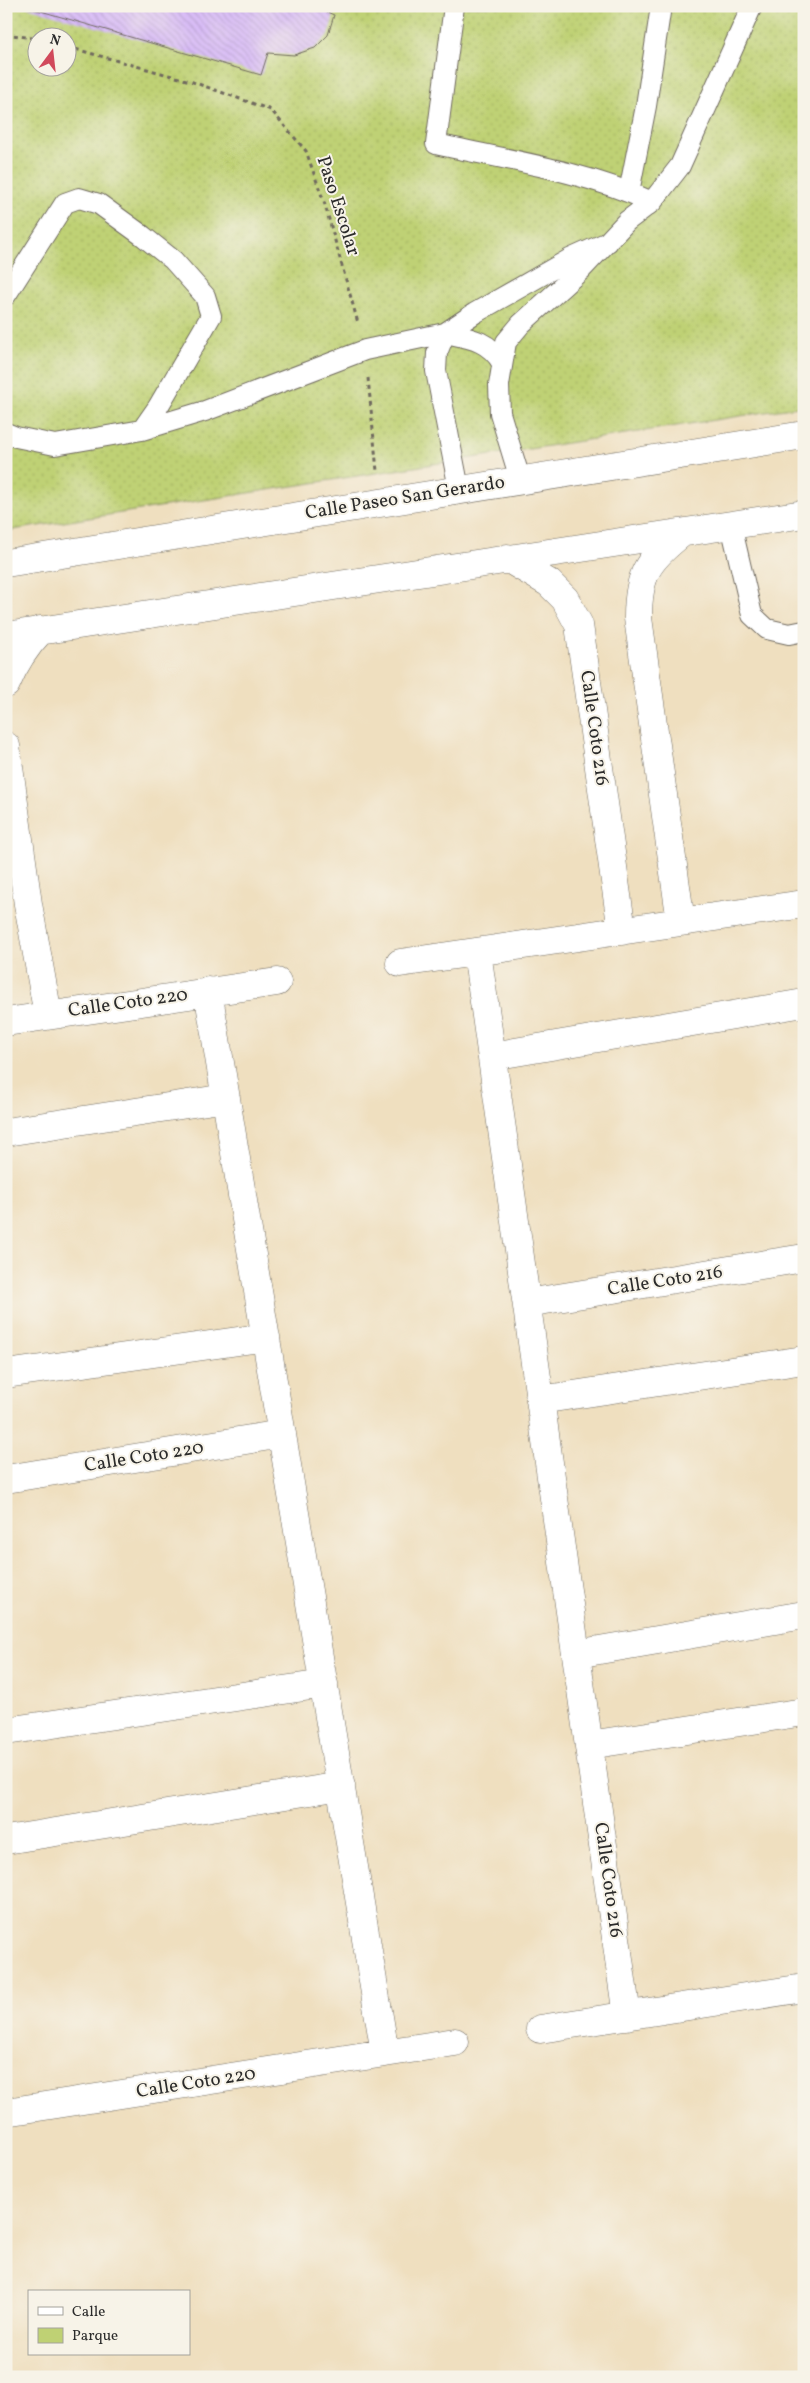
<svg xmlns="http://www.w3.org/2000/svg" width="810" height="2383" font-family="Vollkorn,serif">
<defs>
<pattern id="green-dots" width="8" height="8" patternUnits="userSpaceOnUse" patternTransform="scale(1.25)"><rect width="8" height="8" fill="#bfd174"/><path d="M2 2h.1M6 6h.1" fill="none" stroke="#a4b465" stroke-width="1.8" stroke-linecap="round"/></pattern>
<pattern id="building-back-hatch" width="6" height="6" patternUnits="userSpaceOnUse" patternTransform="scale(1.25)"><rect width="6" height="6" fill="#d2b0fa"/><path d="M-1 5l2 2M0 0l6 6M5-1l2 2" fill="none" stroke="#ab8fcb"/></pattern>
</defs>
<rect width="100%" height="100%" fill="#f7f3e8"/>
<filter id="ink" filterUnits="userSpaceOnUse"><feTurbulence type="fractalNoise" baseFrequency=".02" numOctaves="2"/><feDisplacementMap in="SourceGraphic" scale="10" xChannelSelector="R" yChannelSelector="G"/><feConvolveMatrix kernelMatrix="1 2 1 2 8 2 1 2 1" color-interpolation-filters="sRGB"/></filter>
<filter id="wash" filterUnits="userSpaceOnUse"><feTurbulence type="fractalNoise" baseFrequency=".0096" numOctaves="4" result="noise"/><feDisplacementMap in="SourceGraphic" scale="20" xChannelSelector="R" yChannelSelector="G"/><feGaussianBlur stdDeviation="1.12" result="paint"/><feColorMatrix in="noise" values="0 0 0 0 0 0 0 0 0 0 0 0 0 0 0 0 0 1.4 0 .05"/><feComposite in="paint" operator="in"/></filter>
<g filter="url(#wash)">
<rect width="100%" height="100%" fill="#efdfbf"/>
<path fill="url(#green-dots)" stroke="#757e50" fill-rule="evenodd" d="M6,6h798v400l-798,125zM38,38h30v30h-30z"/>
<g id="blocks">
<path fill="url(#building-back-hatch)" d="M321,6l-1,3 14,6 -6,20 -13,13 -21,7 -26,-2 -7,22 -234,-68z"/>
</g>
</g>
<g filter="url(#ink)">
<use href="#blocks" fill-opacity="0" stroke="#706a5f" stroke-width="1"/>
<g fill="none" stroke-linecap="round" stroke-linejoin="round">
<g stroke="#706a5f" stroke-width="22">
<path id="service" d="M454,6l-18,138c72,16 148,27 216,58
M629,192l17,-86 15,-100
M6,295l59,-92 14,-5 20,6 44,32 30,24 32,36 6,20 -53,91 -16,23
M445,333l-8,20 -1,18 23,118
M445,333c24,5 44,7 57,30
M6,433l10,4 39,8 87,-15 63,-19 160,-61 80,-17 30,-20 95,-54 38,-17
M520,479l-20,-66 -1,-28 7,-43 15,-18 61,-55 45,-48 25,-19 28,-36 72,-160
M731,525l21,90 15,14 22,5 15,-3"/>
</g>
<g stroke="#706a5f" stroke-width="29">
<path id="minor" d="M507,558l42,25 16,16 14,26 43,306
M6,563l798,-128
M6,636l798,-122
M6,684c9,-22 19,-37 35,-54
M6,746l22,158 20,111
M681,922l-43,-304c0,-45 10,-58 44,-85
M477,952l150,1064
M400,963l404,-59
M208,991l177,1062
M6,1022l271,-40
M492,1056l312,-53
M6,1132l220,-34
M527,1303l277,-45
M6,1374l260,-37
M540,1400l264,-40
M6,1479l276,-45
M576,1654l228,-39
M6,1731l318,-47
M589,1745l215,-33
M6,1840l335,-54
M540,2029l264,-41
M6,2112l449,-70"/>
</g>
<path stroke="#706a5f" stroke-width="3" stroke-dasharray="4 4" stroke-linecap="butt" d="M6,34l32,5
M68,47l122,34 81,29 35,41 19,54 33,118
M368,378l9,93"/>
<use href="#service" stroke="#fff" stroke-width="20"/>
<use href="#minor" stroke="#fff" stroke-width="28"/>
</g>
</g>
<g text-anchor="middle" dominant-baseline="central" stroke-width="4" stroke-linejoin="round" paint-order="stroke">
<g font-size="19" fill="#2b2b2b" stroke="#f7f3e8">
<text transform="translate(338 206) rotate(72)">Paso Escolar</text>
<text transform="translate(405 498) rotate(-9)">Calle Paseo San Gerardo</text>
<text transform="translate(594 728) rotate(82)">Calle Coto 216</text>
<text transform="translate(128 1003) rotate(-8)">Calle Coto 220</text>
<text transform="translate(665 1281) rotate(-9)">Calle Coto 216</text>
<text transform="translate(144 1457) rotate(-9)">Calle Coto 220</text>
<text transform="translate(608 1880) rotate(82)">Calle Coto 216</text>
<text transform="translate(196 2083) rotate(-9)">Calle Coto 220</text>
</g>
</g>
<rect width="810" height="2383" fill="none" stroke="#f7f3e8" stroke-width="25"/>
<rect x="28" y="2290" width="162" height="65" fill="#f7f3e8" stroke="#a5a39c"/>
<rect x="38" y="2307" width="25" height="8" fill="#ffffff" stroke="#a5a39c"/>
<text x="72" y="2316" font-size="15" fill="#2b2b2b">Calle</text>
<rect x="38" y="2328" width="25" height="15" fill="#bfd174" stroke="#a5a39c"/>
<text x="72" y="2340" font-size="15" fill="#2b2b2b">Parque</text>
<g transform="translate(52 52) rotate(15)"><circle r="24" fill="#f7f3e8" stroke="#a5a39c"/>
<path d="M0-4L9 19L0 12L-9 19Z" fill="#d1495b"/>
<text y="-8" font-size="14" font-weight="bold" text-anchor="middle" fill="#2b2b2b">N</text>
</g>
</svg>
